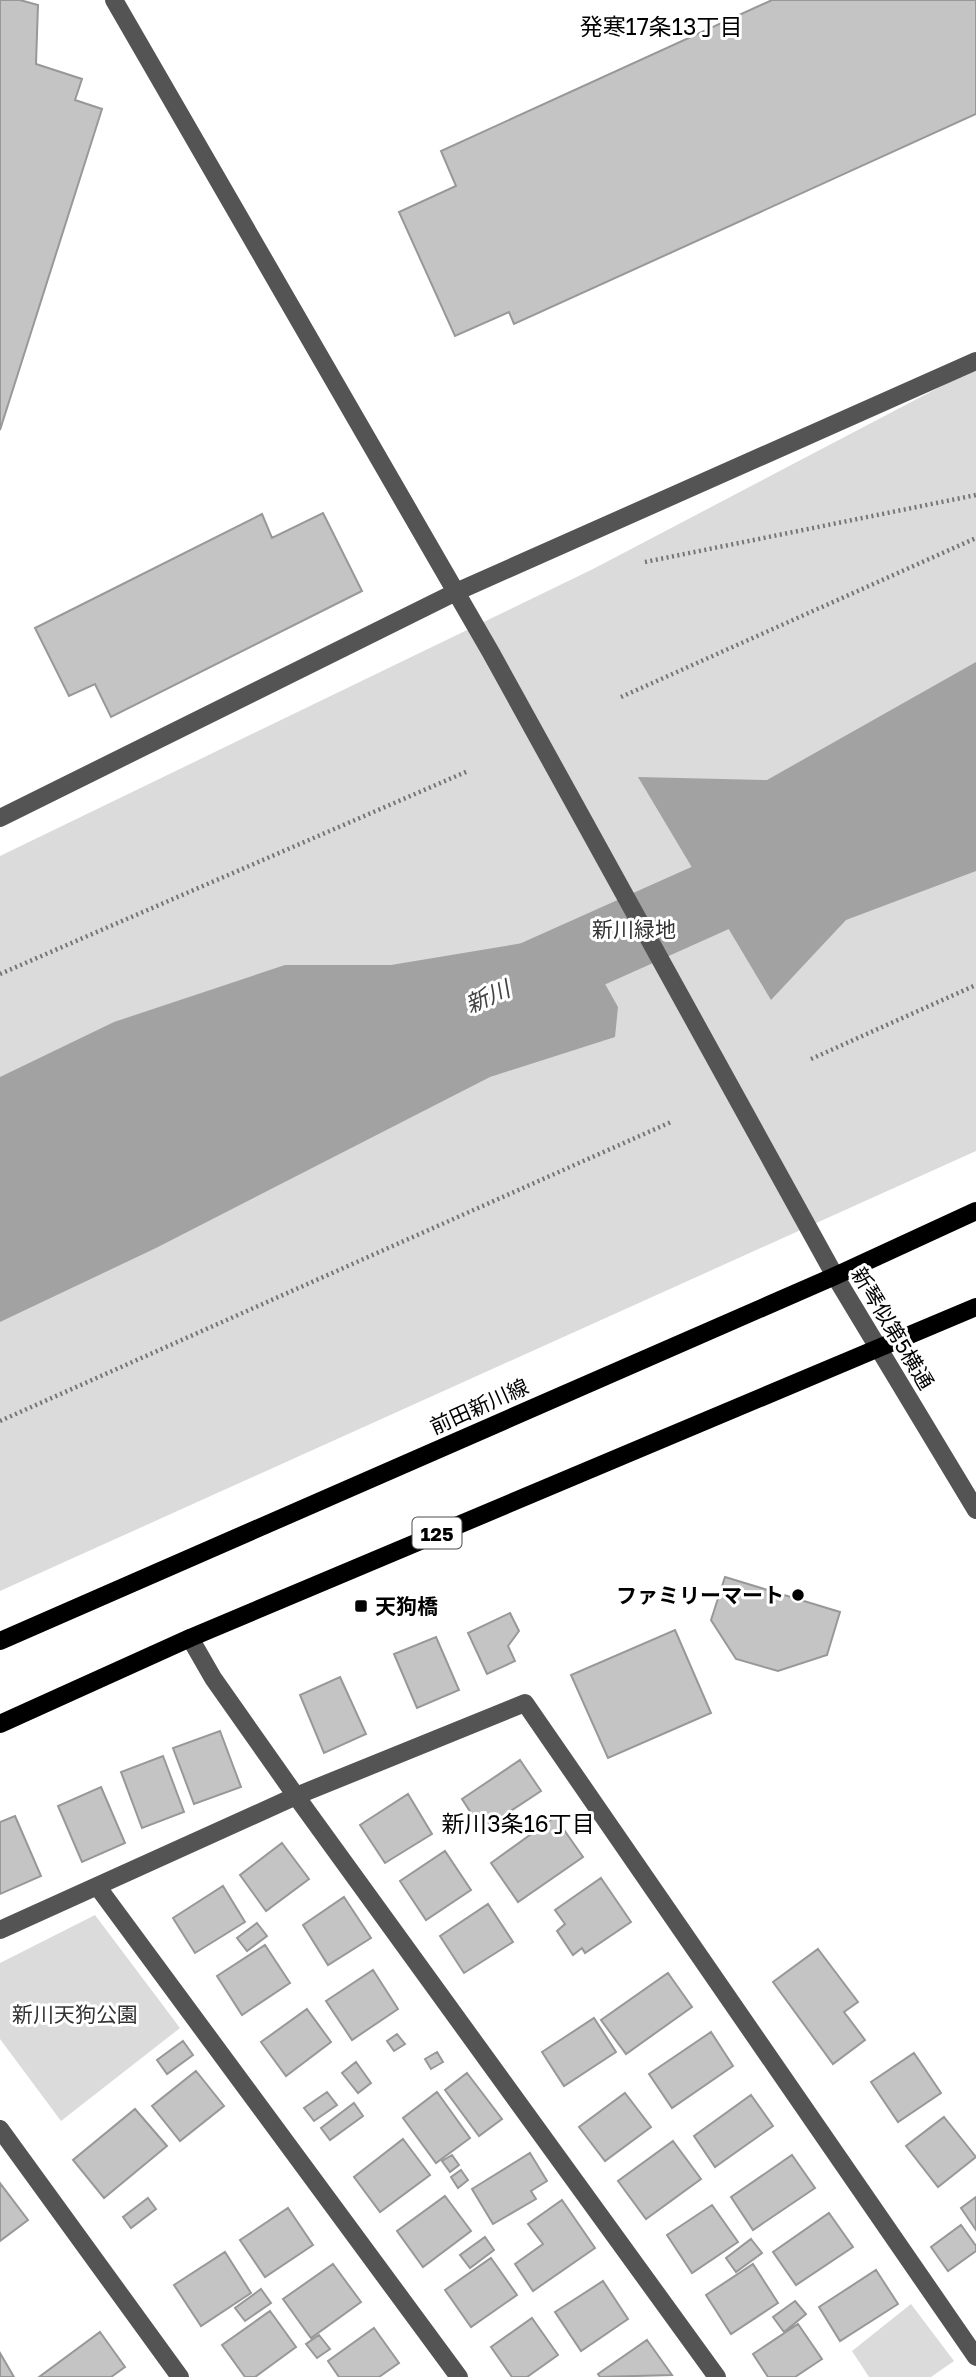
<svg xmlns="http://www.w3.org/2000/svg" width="976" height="2377" font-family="'Golos Text','Noto Sans JP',sans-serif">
<rect width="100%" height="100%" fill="#fff"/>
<path fill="#dbdbdb" d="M976,368v783l-976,440v-735l593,-287z
M95,1915l85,113 -119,93 -61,-82v-76z
M911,2304l43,57 -23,16h-62l-17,-26z"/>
<path fill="#a2a2a2" d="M976,662v209l-130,49 -75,80 -133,-223 129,3z
M577,934l41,73 -3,30 -125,40 -334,171 -156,74v-245l114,-55 171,-57h106z"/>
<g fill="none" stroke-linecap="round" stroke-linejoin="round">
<path stroke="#a2a2a2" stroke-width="72" d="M498,993l478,-214"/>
</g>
<path fill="#c4c4c4" stroke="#989898" stroke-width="2" d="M0,0h20l18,5 -2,59 46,15 -7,21 27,9 -102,321z
M772,0h204v114l-462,210 -5,-12 -54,24 -56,-124 57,-26 -15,-35z
M323,513l39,78 -251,126 -16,-33 -26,12 -34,-68 227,-114 10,24z
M725,1577l115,35 -13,43 -49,16 -42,-12 -25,-39z
M510,1613l9,18 -11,15 7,15 -28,13 -19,-41z
M675,1630l36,83 -103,45 -37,-83z
M436,1637l23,53 -42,18 -23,-54z
M340,1677l26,57 -42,19 -24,-58z
M220,1731l21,56 -47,17 -21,-56z
M163,1756l21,56 -42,16 -21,-56z
M520,1760l21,31 -59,39 -20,-31z
M101,1787l24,56 -43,19 -24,-56z
M408,1794l24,40 -47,29 -25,-38z
M15,1816l26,60 -41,18v-72z
M555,1817l28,40 -65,45 -27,-39z
M282,1843l27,36 -43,32 -26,-36z
M445,1851l26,39 -45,30 -26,-39z
M601,1878l30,44 -46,31 -3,-5 -9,7 -16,-24 8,-7 -10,-14z
M223,1886l22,36 -50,31 -22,-35z
M344,1897l27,41 -43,27 -25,-40z
M488,1904l25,38 -49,31 -24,-37z
M257,1923l10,13 -20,15 -10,-13z
M265,1945l25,38 -48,32 -25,-39z
M818,1949l40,53 -14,10 21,28 -32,24 -60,-82z
M373,1970l25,39 -46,31 -26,-39z
M668,1973l24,34 -66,47 -25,-34z
M307,2009l24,33 -45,34 -25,-34z
M594,2018l22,34 -52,34 -22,-34z
M711,2032l22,34 -61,42 -23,-34z
M397,2034l8,10 -11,7 -7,-10z
M183,2041l10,14 -26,19 -10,-14z
M437,2052l6,10 -12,7 -6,-10z
M914,2053l27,40 -43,29 -27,-40z
M356,2062l15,21 -13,10 -16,-20z
M196,2071l28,35 -44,35 -28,-35z
M467,2073l35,46 -23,17 -34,-46z
M327,2092l10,13 -23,16 -10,-13z
M437,2092l33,46 -34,25 -33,-45z
M625,2093l26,34 -46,34 -26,-34z
M751,2095l22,31 -58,41 -21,-31z
M354,2103l9,13 -33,24 -9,-12z
M135,2109l32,37 -63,52 -31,-38z
M944,2117l32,40 -38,30 -32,-41z
M403,2139l27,36 -50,37 -26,-35z
M673,2141l28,38 -55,40 -28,-38z
M530,2153l17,28 -16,10 5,8 -43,25 -21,-35z
M452,2155l7,10 -9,7 -8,-11z
M792,2155l23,33 -62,42 -22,-33z
M461,2170l7,10 -10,8 -7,-11z
M0,2183l28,37 -28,21z
M445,2196l26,35 -48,36 -26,-36z
M976,2197v33l-15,-22z
M148,2198l8,11 -25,19 -8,-11z
M562,2200l33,48 -62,43 -18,-27 28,-20 -15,-20z
M712,2205l26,37 -46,31 -25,-38z
M288,2208l25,37 -48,32 -25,-37z
M829,2213l24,34 -57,38 -23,-33z
M961,2225l15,21v5l-28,20 -17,-24z
M485,2237l9,13 -24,18 -10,-13z
M751,2239l11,14 -26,19 -10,-14z
M225,2252l26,41 -50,33 -27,-41z
M491,2258l26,37 -46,32 -26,-37z
M333,2264l28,38 -50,36 -28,-39z
M753,2264l25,39 -47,31 -25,-39z
M876,2270l22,34 -58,37 -21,-34z
M603,2281l25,38 -47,32 -26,-39z
M261,2289l10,14 -26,18 -10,-13z
M795,2301l11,13 -22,18 -11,-15z
M270,2311l26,36 -41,30h-10l-23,-32z
M532,2318l26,37 -31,22h-15l-21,-30z
M798,2324l24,35 -27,18h-27l-15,-23z
M374,2328l25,35 -20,14h-40l-11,-16z
M100,2332l25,35 -14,10h-72z
M319,2335l11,14 -13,9 -11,-14z
M647,2340l25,35 -72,2 -2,-3z
M0,2353l14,24h-14z"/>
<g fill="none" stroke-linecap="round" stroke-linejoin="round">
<path stroke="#767676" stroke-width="4.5" stroke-dasharray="2 3.5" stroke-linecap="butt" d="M645,562l331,-67
M621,697l355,-159
M0,974l468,-203
M811,1059l165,-74
M0,1421l671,-299"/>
<path stroke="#545454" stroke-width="18" d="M114,0l376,651 345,625 141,234
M0,818l456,-226 520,-231
M190,1638l23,40 83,118 421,581
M97,1886l362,491
M0,1930l296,-134 229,-93 451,654
M0,2129l180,248"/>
<path stroke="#000" stroke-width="18" d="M0,1641l835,-365 141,-65
M0,1724l190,-86 786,-331"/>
</g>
<g fill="#000" stroke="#fff" stroke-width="2.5">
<circle cx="798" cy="1595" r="7"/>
<rect x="354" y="1599" width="14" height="14" rx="3.5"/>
</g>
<g text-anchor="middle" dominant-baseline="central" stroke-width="6" stroke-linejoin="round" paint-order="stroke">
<rect fill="#fff" stroke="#4c4c4c" stroke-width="2" x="412.5" y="1517.5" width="49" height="31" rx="5"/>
<g font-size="19" font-weight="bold" fill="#000">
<text x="437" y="1533">125</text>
</g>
<g font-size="21" fill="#323232" stroke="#fff">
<text x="634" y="929">新川緑地</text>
<text x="75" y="2014">新川天狗公園</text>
</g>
<g font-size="21" fill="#000" stroke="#fff">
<text transform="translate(893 1328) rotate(59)">新琴似第5横通</text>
<text transform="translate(479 1406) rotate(-24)">前田新川線</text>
</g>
<g font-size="21" font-weight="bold" fill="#000" stroke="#fff" text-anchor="end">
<text x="784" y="1595">ファミリーマート</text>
<text x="375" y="1606" text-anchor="start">天狗橋</text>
</g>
<g font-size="23" fill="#000" stroke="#fff">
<text x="661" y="26">発寒17条13丁目</text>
<text x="518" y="1823">新川3条16丁目</text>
</g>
<g font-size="23" font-style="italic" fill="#434343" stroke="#fff">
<text transform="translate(487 996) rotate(-24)">新川</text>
</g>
</g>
</svg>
